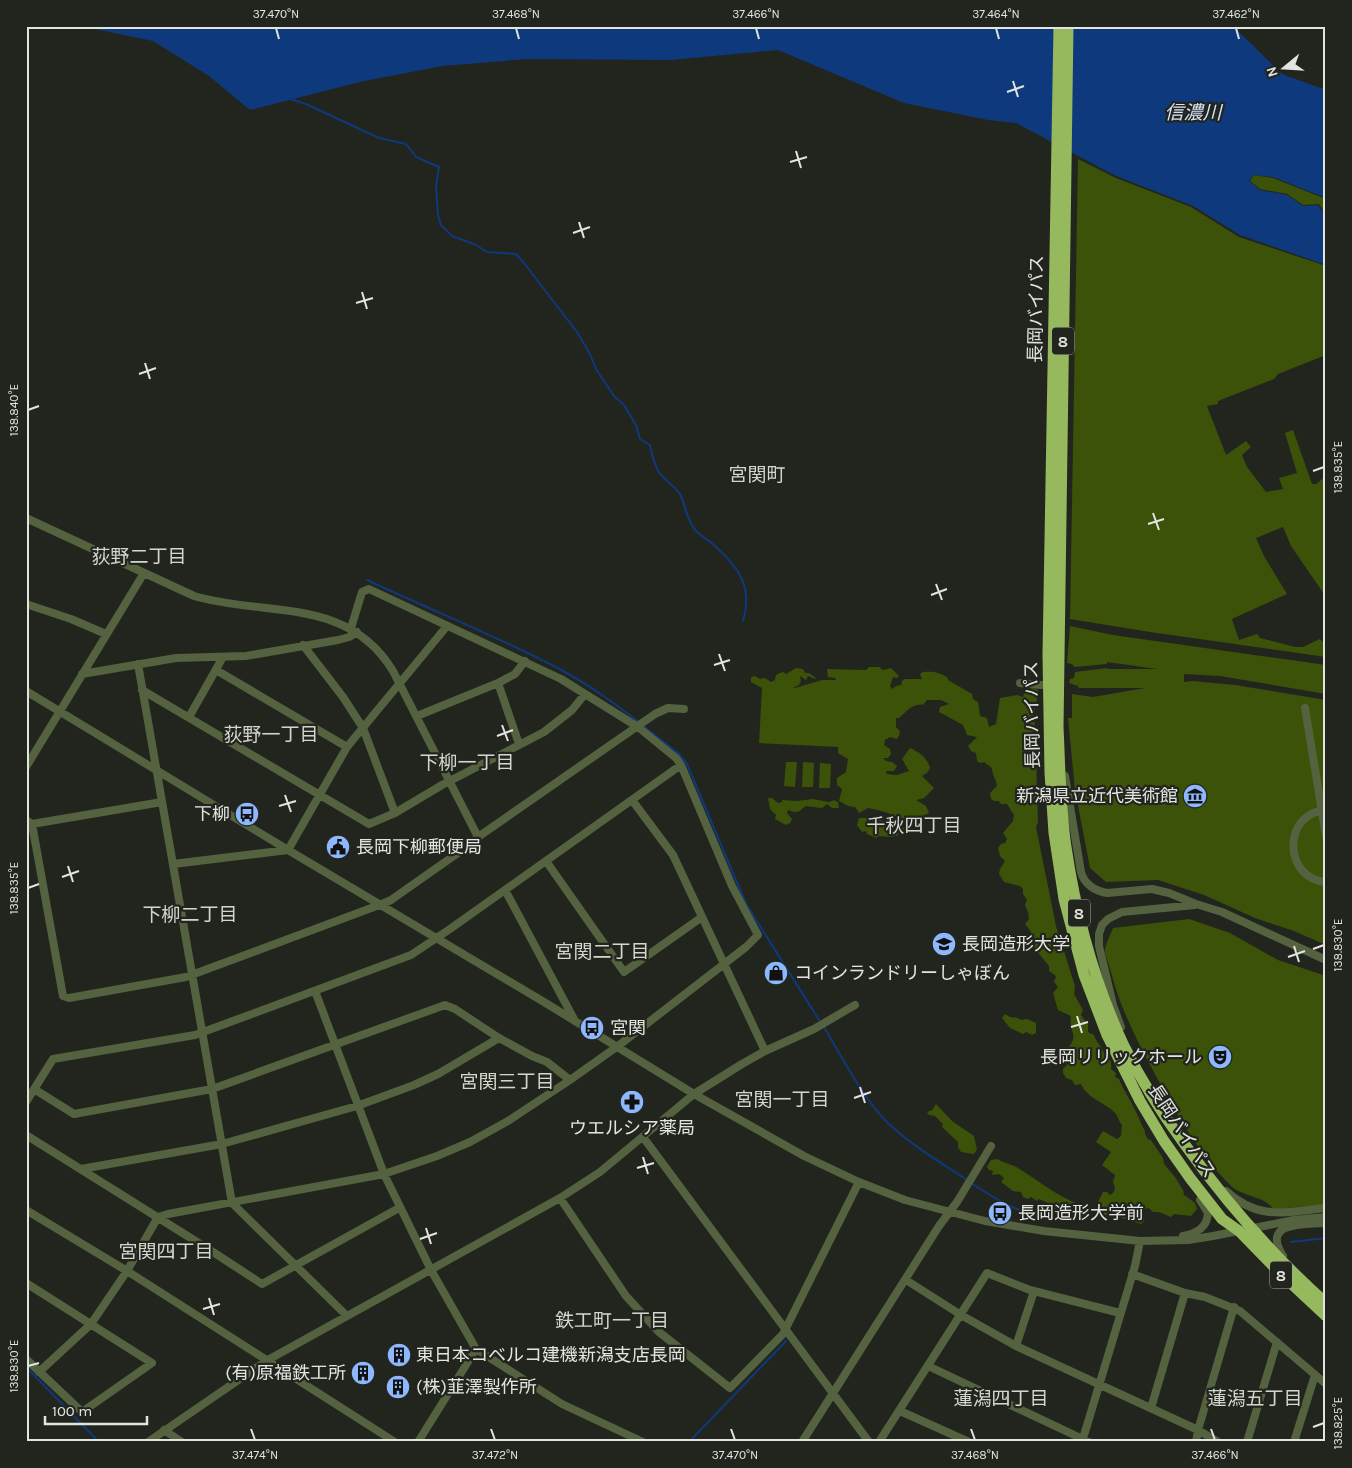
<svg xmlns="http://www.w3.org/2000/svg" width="1352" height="1468" font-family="Karla,'Noto Sans JP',sans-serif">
<rect width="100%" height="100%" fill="#22251e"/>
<path fill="#3b5208" d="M1078,159l38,19 75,29 48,30 87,29v89l-48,19 -4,5 -56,22v3l-11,2 19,49 20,-14 5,6 -9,8 5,12 19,25 17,-3 -4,-11 18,-5 -12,-40 8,-3 19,54h4l10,-8v121l-35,-51 -8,-19 -27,11 8,18 23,38 -55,25 7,21 18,-6 3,4 35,9h8l17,-8 6,6v12l-176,-25 -80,-13z
M1254,175l19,3 53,21v12l-3,-1 -4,-6 -16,1 -16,-11 -27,-5 -10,-8z
M1070,626l43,9 213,30v29l-106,-18 -36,-2v8l8,-1 43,4 91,15v245l-32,-14 -39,-13 -51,-23 -46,-15 -52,2 -16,-14 -15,-78 -7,-72h4v-24l21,3 52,-9h-66l-1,-2 -9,-3 1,-4 4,-1 1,-6 32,-4 1,1h49l-50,-7v2l-32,3 -3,-3 -5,-1z
M869,667h10l4,3 8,-2 8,8 -2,2 -4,-1 -3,9 2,3 4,-3 5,-1 1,-4 3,-2h17l-2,-5 3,-2c9,-1 17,0 25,6v2l24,14 1,5 5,3 2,14 7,2 2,9 7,-3 4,-26 17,-3 6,2 2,-8 8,-1 5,2c0,11 -4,17 -4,25 0,10 3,15 1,25l-5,3 6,14 2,65 -2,5 20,99 19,60 -1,8 9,16 -2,5 7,10v7l6,3c2,8 9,12 10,19 6,4 8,8 7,15l5,4 -1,4 4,2c4,11 12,21 17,33 4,7 5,13 9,19v3l3,5 3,1 12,18 1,6 11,13 8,13 1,5 11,8 2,6 -6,7 -17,-2 -3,3 -12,-5h-6l-4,-4 -5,1v12l-3,3 -32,-10 -10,3 -3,-2 2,-13 5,-10h4l3,3 3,-2 2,-5 -2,-6 2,-7 -13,-10 9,-13 -15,-10 7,-11 14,8 4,-3 1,-11c-4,-5 -4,-10 -9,-14 -10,-9 -26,-13 -32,-27l-6,1 -3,-5 -6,-2 -3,-5v-4l6,-6v-4l-5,-6c18,-20 4,-18 7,-37l-13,-6 -5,-17 5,-6 -4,-5 2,-6 -7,-5v-5l-18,-22c3,-9 0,-13 -6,-20l4,-5 -1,-7 -3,-7 2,-5 -4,-6v-5l-3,-3 -16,-4 -5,-8 1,-5 5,-8 -5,-5 -2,-8 3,-4 4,-1 2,-4 -4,-6 10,-12 1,-6 -7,-11h-6l-2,-3h-5l-3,-2 -1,-6 7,-7c-1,-7 -5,-11 -5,-18l-8,-6 -4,1 -3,-2 -1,-8 -5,-2 -3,-5 9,-9 -10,-2 -4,-10 -24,-13 1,-5 9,-3 -8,-4h-14l-4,5c-9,-3 -18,8 -24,13h-3v9l4,4 -1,5 -2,3 -7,-2 -5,3 -1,5 6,4 1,5 -3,4h-5l3,3 6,1 5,4 -3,5h-8l1,3 10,1 12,-4 -7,-12 8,-11c10,5 17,9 20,20l-3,5 -5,3 12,12 -10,10 -8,2 10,6 3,7 -14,6h-15c-8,-6 -22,-9 -32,-11l-9,5 -4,-6 -7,-1 -9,-5 3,-12 -5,-4v-7l9,-6 2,-13 -10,-6v-6l-79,-4 3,-55 -11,-6v-5l4,-1 5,3 5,-1 6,4 4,-2c0,-5 3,-7 8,-8l3,2 10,-6 7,1 2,4h4l7,5 -1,1 -7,-3 -2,4 -6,-4 1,5 -2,4 -6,3h2l27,-8h14l-1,-2 -7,-1 -1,-8 39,1z
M786,762h11l-2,25 -11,-1z
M803,762l11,1 -1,24h-11z
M820,763l11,1 -1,24h-11z
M768,798h4l6,5 4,-1v-2l16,1 14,-2 17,3 5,-2 4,2 1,6h-7l-5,-4 -5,4 -16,-2c-8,5 -6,8 -18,4l-1,3 5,6 -2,4 -4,2 -11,-6 1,-4 -6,-6z
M879,817l2,3 8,3 8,5h7l2,3h-6l-3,5 -6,1 -12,-1 -3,2 -9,-4 -1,-3 -4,1 -5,-7 2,-7z
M1189,919l41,14 48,27 48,16v229l-53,4c-8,-13 -30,-12 -42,-23 -32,-32 -54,-71 -75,-110 -18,-33 -36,-68 -45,-104 -2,-7 -6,-16 -6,-22 1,-7 6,-16 8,-22z
M1005,1014l5,3 8,1 3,2 6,-1 9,4v10l-4,2 -6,-3 -3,2 -13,-6 -8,-10z
M936,1104l16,17 22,15 3,13 -3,5 -13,-2 -3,-5v-5l-16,-15 1,-3 -8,-8 -6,-1 -2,-3 5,-2z
M997,1159c6,4 15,5 21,9 20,12 38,28 61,36l2,3 1,4c-9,5 -18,-1 -26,-1l-3,-3 -5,-1 -2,-4 -7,-3 -2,2 -6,-4 -3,2 -5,-2 -2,-5 -8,-1 -12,-9 3,-4 -5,-4 -7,1 1,-4 -4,-1 -2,-3 4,-7z"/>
<path fill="#0e397d" d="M80,26h1153l49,48 44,16v108l-53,-21 -19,-2 -5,6 11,9 27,5 16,11 15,-1 4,6 4,1v53l-86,-30 -47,-29 -77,-30 -100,-53 -28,-3 -84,-17 -126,-53 -107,10 -144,-1 -84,7 -79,15 -114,29 -41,-34 -56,-35z"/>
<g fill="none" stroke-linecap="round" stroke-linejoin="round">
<path stroke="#0e397d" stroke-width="2" d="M290,99l16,5 73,34 27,6 10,13 23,10 -3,19 2,29 3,10 11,11 22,8 13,8 29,2 8,9 53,69 13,22 6,15 18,27 10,9 12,20 4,14 10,6c2,11 5,24 13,32 6,6 14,11 18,19 5,12 6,25 15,35 5,5 12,9 18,14 25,23 39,41 29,76
M367,580c66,31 135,58 198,92 26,14 50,32 74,50
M642,725l36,28 9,11 59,140 75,119
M824,1027c18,30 37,68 62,94 22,22 54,41 81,59
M971,1183c20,13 42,27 66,33
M1291,1242l35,-4
M26,1367l73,75
M689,1442l97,-101"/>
<path stroke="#54623f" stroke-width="8" d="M26,518l168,78c72,21 154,0 199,75l85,166
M26,604l45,15 35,15
M303,645l40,52 20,31 32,85
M138,664l94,539 115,113
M216,670l131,77
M82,674l94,-16 70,-2 92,-16 11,-3 8,-5
M498,683l21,61
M1020,683l21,2
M142,690l227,134 26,-11 47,-28 102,-53 28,-22 13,-16
M26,691l262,159 256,152 150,92 110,62 55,26 46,18 80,21 59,10 96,10 48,-1 25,-4 81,-16 32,-3
M1305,708l21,128
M417,716l81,-33 17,-9 10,-13
M189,717l34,-60
M26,767l118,-194
M1065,776l16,96c3,12 14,19 26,21l45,-4 17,4 27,11 26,8 104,48
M1326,810c-44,3 -43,69 0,72
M26,820l6,4 130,-22
M32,824l31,172 6,2 117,-21 196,-73 9,-4 74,-52 13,-11 177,-123 13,-6 16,1
M546,861l78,111 78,-55
M173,864l115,-14 59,-103 100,-121
M505,890l70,131
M315,991l69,183 47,96 45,79 86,55 81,38
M1121,1027l-8,-22 -14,-59v-12l3,-9 6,-6 14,-7 73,-7
M765,1051l49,-22 41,-24
M34,1089l40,25 138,-25 233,-84 10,4 44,29 33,18 15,6 23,18
M26,1102l27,-43 142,-24 216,-80 39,-26 231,-164
M26,1135l187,117 49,32 137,-76
M643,1137l226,305
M81,1169l141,-25 135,-38 57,-21 24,-11 61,-36
M1226,1191c33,30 59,21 100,17
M560,1198l66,98 33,36 71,56 53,-54 76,-152
M26,1210l101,61 268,171
M1183,1236c14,-3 24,-8 25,-23l-8,-13
M1283,1256c-22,-34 20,-32 43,-33
M1132,1274l53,19 20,4 35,14 86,73
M906,1280l55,35 55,31 182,84 20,12
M26,1283l126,80 -70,49 -56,-53
M1016,1346l18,-55
M928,1366l161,76
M39,1372l52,-48 36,-53 31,-54 10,-3 216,-40 53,-18 33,-14 38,-21 62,-41 48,-34 128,-99 12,-12 -26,-49 -51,-121 -5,-7 -38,-31 -77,-48 -192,-90 -7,3 -11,36
M1151,1408l34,-115
M900,1411l69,31
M164,1430l18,12
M148,1442l118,-81 294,-163 40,-26 94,-78 48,-30 23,-13 -92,-196 -41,-55
M418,1442l58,-93
M802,1442l137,-216 18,-24 34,-56
M879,1442l108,-169 43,17 90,23
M1082,1442l53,-176 5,-25
M1196,1442l2,-12 36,-123
M1247,1442l30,-100
M1294,1442l21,-67"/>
<path stroke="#96b95e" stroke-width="11" d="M1059,26l-11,629 2,118 4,60 10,66 20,76 23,60 33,66 24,40 26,37 32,41 17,12 42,43 45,42
M1068,26l-10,701c2,40 2,80 8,120 10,68 29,137 58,199 17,34 37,66 59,96 42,59 89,113 143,161"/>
</g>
<path fill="none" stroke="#e2e4e0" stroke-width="2" d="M276,28l3,11M516,28l3,11M756,28l3,11M996,28l3,11M1236,28l3,11M1013,81l5,16M1007,92l17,-6M796,151l5,17M790,162l17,-5M579,222l5,16M573,233l17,-6M362,292l5,17M356,303l17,-5M145,363l5,16M139,374l17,-6M28,410l11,-4M1313,471l11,-4M1153,513l6,17M1148,524l16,-5M936,584l6,16M931,595l16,-6M719,654l6,17M714,665l16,-5M502,725l6,16M497,736l16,-6M285,795l6,17M279,806l17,-5M68,866l5,16M62,877l17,-6M28,888l11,-4M1294,946l5,16M1313,949l11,-4M1288,957l17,-6M1077,1016l5,17M1071,1027l17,-5M860,1087l5,16M854,1098l17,-6M643,1157l5,17M637,1168l17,-5M426,1228l5,16M420,1239l17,-6M209,1298l5,17M203,1309l17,-5M28,1366l11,-3M1313,1427l11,-4M251,1429l4,11M491,1429l4,11M731,1429l4,11M971,1429l4,11M1211,1429l4,11"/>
<defs>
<g id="museum-disc" transform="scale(1.25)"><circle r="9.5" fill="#8eb8fd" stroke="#22251e"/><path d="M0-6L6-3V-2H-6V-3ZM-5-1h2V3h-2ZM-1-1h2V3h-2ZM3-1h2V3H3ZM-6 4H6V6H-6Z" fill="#111"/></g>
<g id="bus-disc" transform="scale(1.25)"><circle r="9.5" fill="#8eb8fd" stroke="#22251e"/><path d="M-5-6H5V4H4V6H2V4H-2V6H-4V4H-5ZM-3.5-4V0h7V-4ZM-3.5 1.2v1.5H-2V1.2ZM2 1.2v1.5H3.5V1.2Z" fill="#111"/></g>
<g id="civic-disc" transform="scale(1.25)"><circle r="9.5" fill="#8eb8fd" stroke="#22251e"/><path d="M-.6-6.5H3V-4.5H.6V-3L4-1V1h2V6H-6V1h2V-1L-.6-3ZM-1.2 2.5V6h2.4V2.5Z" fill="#111"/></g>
<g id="university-disc" transform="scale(1.25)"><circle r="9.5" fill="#8eb8fd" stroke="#22251e"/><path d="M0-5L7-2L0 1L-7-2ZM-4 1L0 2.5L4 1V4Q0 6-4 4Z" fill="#111"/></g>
<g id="shop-disc" transform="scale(1.25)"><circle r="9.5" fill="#8eb8fd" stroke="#22251e"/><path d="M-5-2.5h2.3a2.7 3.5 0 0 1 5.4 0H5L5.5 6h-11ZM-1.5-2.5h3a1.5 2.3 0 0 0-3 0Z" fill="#111"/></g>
<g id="theatre-disc" transform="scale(1.25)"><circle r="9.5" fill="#8eb8fd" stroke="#22251e"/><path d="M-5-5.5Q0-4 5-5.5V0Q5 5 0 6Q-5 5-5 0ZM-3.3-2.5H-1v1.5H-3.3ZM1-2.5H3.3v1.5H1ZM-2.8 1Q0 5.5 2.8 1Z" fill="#111"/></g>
<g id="pharmacy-disc" transform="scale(1.25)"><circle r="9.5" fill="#8eb8fd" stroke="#22251e"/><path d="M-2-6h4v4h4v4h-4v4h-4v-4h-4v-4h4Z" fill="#111"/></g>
<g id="building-disc" transform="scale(1.25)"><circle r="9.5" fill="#8eb8fd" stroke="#22251e"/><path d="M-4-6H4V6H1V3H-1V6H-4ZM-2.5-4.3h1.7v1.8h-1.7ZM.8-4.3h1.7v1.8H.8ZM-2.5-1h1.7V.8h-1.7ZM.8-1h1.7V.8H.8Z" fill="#111"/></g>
</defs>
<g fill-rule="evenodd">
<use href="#museum-disc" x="1195" y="796"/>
<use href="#bus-disc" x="247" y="814"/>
<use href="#civic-disc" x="338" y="847"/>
<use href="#university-disc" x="944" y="944"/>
<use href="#shop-disc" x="776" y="973"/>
<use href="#bus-disc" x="592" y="1028"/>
<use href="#theatre-disc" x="1220" y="1057"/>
<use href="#pharmacy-disc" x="632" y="1102"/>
<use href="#bus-disc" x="1000" y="1213"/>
<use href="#building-disc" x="399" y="1355"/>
<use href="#building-disc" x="363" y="1373"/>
<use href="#building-disc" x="398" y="1387"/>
</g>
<g text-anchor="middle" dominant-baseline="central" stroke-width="4.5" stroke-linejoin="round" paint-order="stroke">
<g fill="#22251e" stroke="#a8aba6" stroke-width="1">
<rect x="1052" y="327.5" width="22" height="27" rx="4"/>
<rect x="1068" y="899.5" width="22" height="27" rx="4"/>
<rect x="1270" y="1261.5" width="22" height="27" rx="4"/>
</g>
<g font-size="16" font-weight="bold" fill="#e2e4e0">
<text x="1063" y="341">8</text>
<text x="1079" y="913">8</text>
<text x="1281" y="1275">8</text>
</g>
<g font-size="18" fill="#e2e4e0" stroke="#22251e">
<text transform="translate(1036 309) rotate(-89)">長岡バイパス</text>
<text transform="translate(1032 715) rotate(-91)">長岡バイパス</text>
<text transform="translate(1182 1131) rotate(57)">長岡バイパス</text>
</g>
<g font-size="18" fill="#e2e4e0" stroke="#22251e" text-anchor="start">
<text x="1178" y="796" text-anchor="end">新潟県立近代美術館</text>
<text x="230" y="814" text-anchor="end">下柳</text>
<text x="356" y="847">長岡下柳郵便局</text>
<text x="962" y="944">長岡造形大学</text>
<text x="794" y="973">コインランドリーしゃぼん</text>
<text x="610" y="1028">宮関</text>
<text x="1202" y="1057" text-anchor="end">長岡リリックホール</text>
<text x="632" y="1128" text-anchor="middle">ウエルシア薬局</text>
<text x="1018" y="1213">長岡造形大学前</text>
<text x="416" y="1355">東日本コベルコ建機新潟支店長岡</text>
<text x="346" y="1373" text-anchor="end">(有)原福鉄工所</text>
<text x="416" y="1387">(株)韮澤製作所</text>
</g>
<g font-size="19" font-style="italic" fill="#d5e2f7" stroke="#22251e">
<text x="1193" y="113">信濃川</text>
</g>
<g font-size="19" fill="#d2d6cd" stroke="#22251e">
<text x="757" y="475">宮関町</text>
<text x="139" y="557">荻野二丁目</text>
<text x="271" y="735">荻野一丁目</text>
<text x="467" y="763">下柳一丁目</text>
<text x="914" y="826">千秋四丁目</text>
<text x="190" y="915">下柳二丁目</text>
<text x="602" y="952">宮関二丁目</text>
<text x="507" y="1082">宮関三丁目</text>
<text x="782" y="1100">宮関一丁目</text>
<text x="166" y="1252">宮関四丁目</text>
<text x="612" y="1321">鉄工町一丁目</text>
<text x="1001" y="1399">蓮潟四丁目</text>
<text x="1255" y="1399">蓮潟五丁目</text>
</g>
</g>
<rect width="1352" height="1468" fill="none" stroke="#22251e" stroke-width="55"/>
<g transform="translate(1284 68) rotate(252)" stroke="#22251e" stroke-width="4" paint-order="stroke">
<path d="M0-4L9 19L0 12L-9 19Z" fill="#e2e4e0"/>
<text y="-8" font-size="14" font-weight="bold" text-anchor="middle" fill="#e2e4e0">N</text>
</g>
<path d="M45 1416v8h102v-8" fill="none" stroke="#e2e4e0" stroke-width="2.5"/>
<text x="52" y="1416" font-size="15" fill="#e2e4e0" stroke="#22251e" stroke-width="4" paint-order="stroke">100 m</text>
<rect x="28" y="28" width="1296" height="1412" fill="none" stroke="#e2e4e0" stroke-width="2"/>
<g font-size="12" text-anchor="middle" fill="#e2e4e0">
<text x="276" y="18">37.470°N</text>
<text x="516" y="18">37.468°N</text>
<text x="756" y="18">37.466°N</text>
<text x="996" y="18">37.464°N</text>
<text x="1236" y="18">37.462°N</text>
<text transform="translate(14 410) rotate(-90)" y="4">138.840°E</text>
<text transform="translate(1338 467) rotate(-90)" y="4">138.835°E</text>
<text transform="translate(14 888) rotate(-90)" y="4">138.835°E</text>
<text transform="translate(1338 945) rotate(-90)" y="4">138.830°E</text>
<text transform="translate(14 1366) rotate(-90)" y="4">138.830°E</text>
<text transform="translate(1338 1423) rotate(-90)" y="4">138.825°E</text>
<text x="255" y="1459">37.474°N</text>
<text x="495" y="1459">37.472°N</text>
<text x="735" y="1459">37.470°N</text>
<text x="975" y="1459">37.468°N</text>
<text x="1215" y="1459">37.466°N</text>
</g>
</svg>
